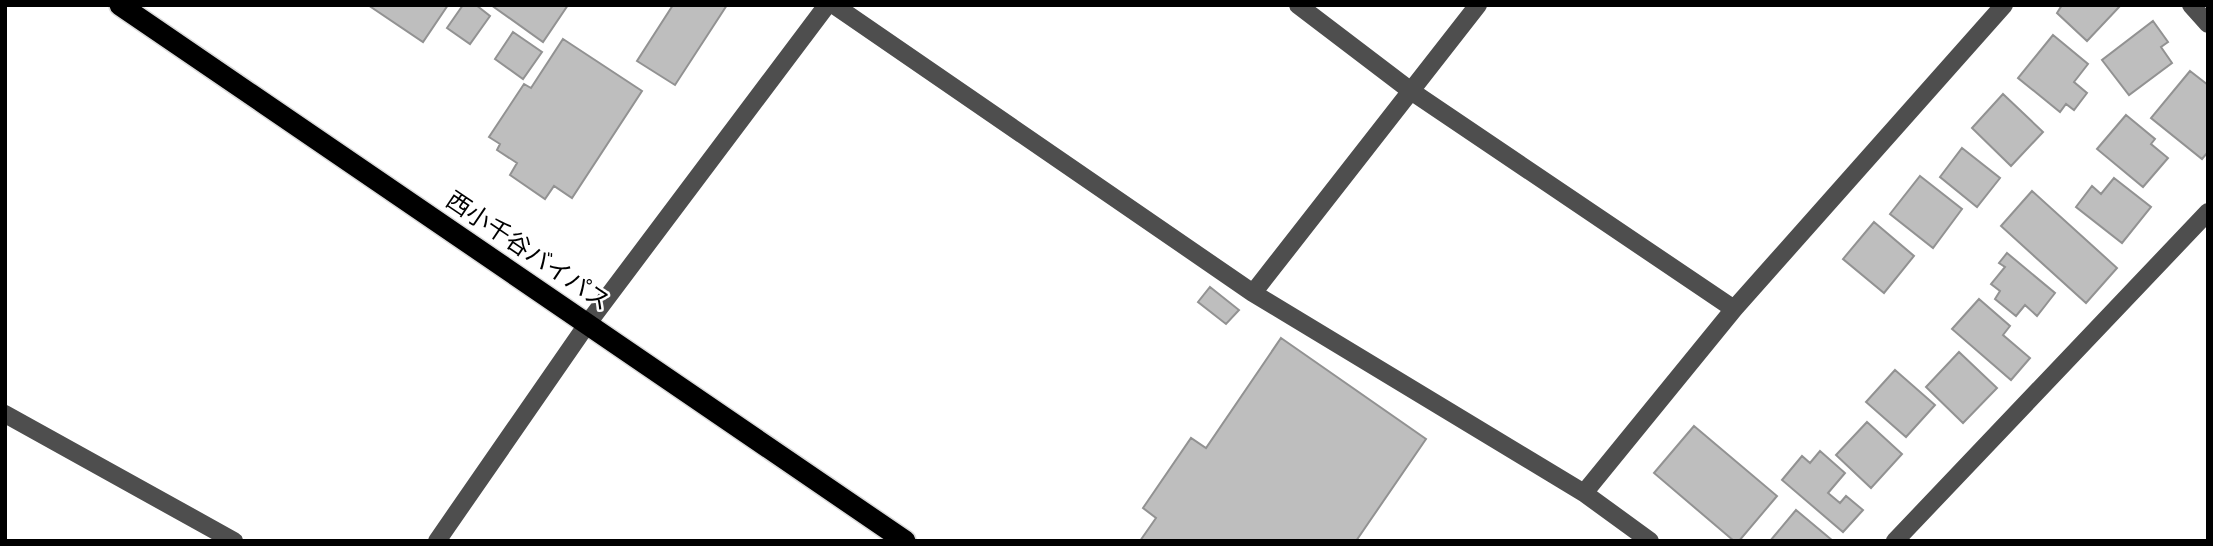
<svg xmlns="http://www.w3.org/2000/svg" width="2213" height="546" font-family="'Fira Sans','Noto Sans JP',sans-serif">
<rect width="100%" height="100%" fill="#fff"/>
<path fill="#bebebe" stroke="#929292" stroke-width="2" d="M368,5h80l-25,37z
M463,5h13l14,11 -20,28 -23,-16z
M491,5h77l-25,37z
M673,5h54l-52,80 -38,-24z
M2062,5h59l-34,36 -30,-28z
M2153,21l15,21 -7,5 11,16 -43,32 -27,-35z
M513,32l29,20 -19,27 -28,-20z
M2053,35l35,29 -14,18 13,11 -13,17 -8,-6 -6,8 -42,-34z
M563,39l79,52 -70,107 -18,-12 -9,13 -35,-24 7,-12 -20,-13 3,-6 -11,-7 35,-53 7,4z
M2190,71l18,14v67l-6,7 -51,-41z
M2003,94l40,38 -32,34 -39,-38z
M2126,115l29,24 -4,5 17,14 -25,29 -46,-38z
M1962,148l38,30 -23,29 -37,-30z
M1920,176l42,33 -29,39 -43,-34z
M2114,178l37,29 -29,36 -46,-36 16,-21 9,8z
M2032,191l85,77 -31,35 -85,-77z
M1874,222l40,34 -30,37 -41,-34z
M2007,253l48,40 -18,23 -12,-11 -9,11 -21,-17 5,-8 -9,-7 14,-17 -6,-4z
M1210,287l29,23 -13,14 -28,-22z
M1979,299l31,27 -7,9 27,23 -19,22 -59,-51z
M1281,338l145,101 -70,102h-216l16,-23 -13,-10 48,-70 15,10z
M1959,352l38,36 -34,35 -37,-36z
M1895,370l40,35 -29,32 -40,-35z
M1867,422l35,32 -31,34 -35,-33z
M1694,426l83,70 -38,45h-5l-80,-68z
M1820,451l25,22 -17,20 12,10 6,-7 17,14 -20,22 -61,-52 20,-24 8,7z
M1796,510l37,31h-63z"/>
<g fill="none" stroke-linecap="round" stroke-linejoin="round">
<g stroke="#dbdbdb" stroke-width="24">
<path id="highway" d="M120,5l785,536"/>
</g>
<path stroke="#4e4e4e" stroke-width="18" d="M834,5l419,288 331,200 66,48
M1298,5l113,86 323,218
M2191,5l17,19
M1253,293l225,-288
M5,414l229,127
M1584,493l150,-184 270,-304
M437,541l151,-218 239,-318
M1895,541l313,-329"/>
<use href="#highway" stroke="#000" stroke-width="21"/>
</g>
<g text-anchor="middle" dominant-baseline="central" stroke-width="5" stroke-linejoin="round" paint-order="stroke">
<g font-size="24" fill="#000" stroke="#fff">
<text transform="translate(528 251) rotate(34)">西小千谷バイパス</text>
</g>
</g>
<rect width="2213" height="546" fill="none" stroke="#000000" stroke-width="14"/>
</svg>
